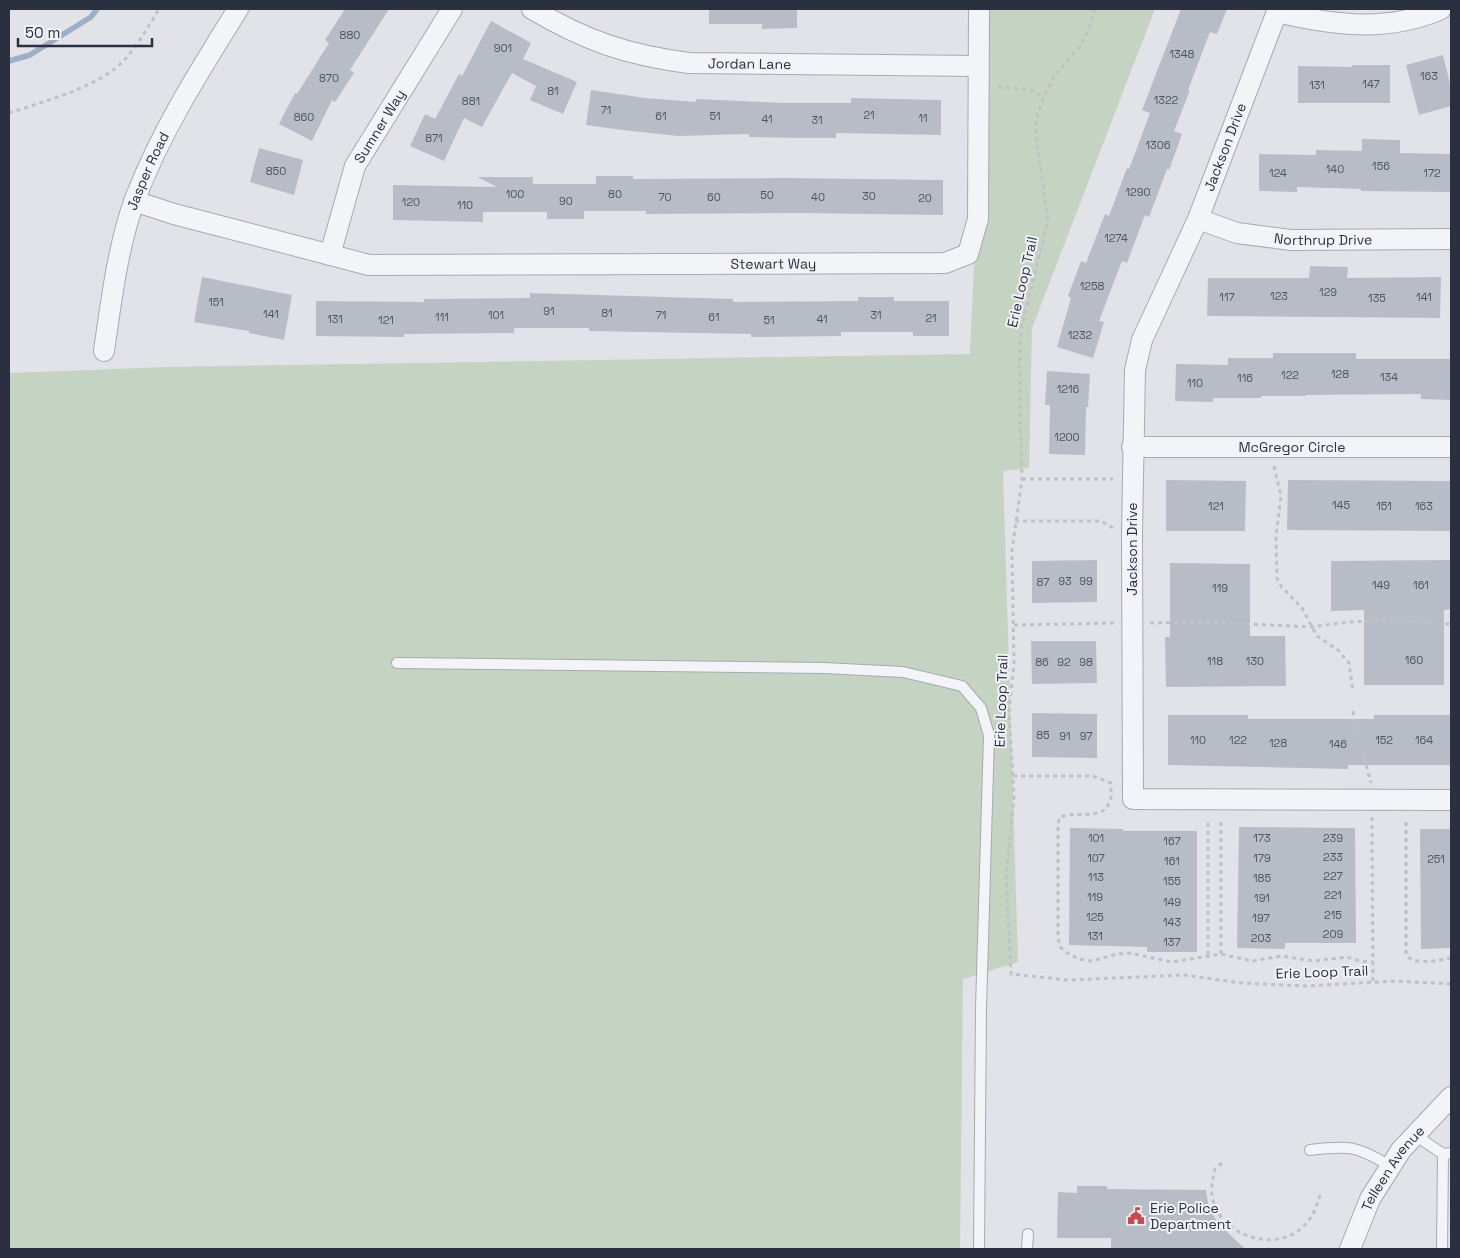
<svg xmlns="http://www.w3.org/2000/svg" width="1460" height="1258" font-family="'Space Grotesk',sans-serif">
<rect width="100%" height="100%" fill="#e1e3e9"/>
<path fill="#c5d3c2" d="M985,9h170l-123,319 -3,140 -26,3 15,491 -55,17 -3,270h-951v-876l158,-6 803,-13z"/>
<g fill="none" stroke-linecap="round" stroke-linejoin="round">
<path stroke="#9daec8" stroke-width="5.5" d="M9,61l21,-6 61,-38 6,-8"/>
</g>
<path fill="#b8bcc6" d="M345,9h44l-39,61 4,3 -19,29 -3,-2 -20,41 -33,-17 16,-31 2,1 32,-51 -4,-3z
M709,9h88v19l-35,1v-5h-53z
M1181,9h46l-10,25 -7,-2 -22,58h2l-16,41 8,3 -13,36 -2,-1 -18,48 -4,-2 -18,48 -5,-2 -23,60 5,1 -11,36 -36,-11 14,-49 -3,-2 13,-35 5,2 19,-49 4,2 18,-48 2,1 21,-56 -8,-3z
M491,21l40,22 -8,16 54,23 -14,32 -33,-14 6,-14 -24,-13 -30,54 -18,-9 -20,43 -34,-15 15,-32 10,5 24,-45 3,2z
M1443,55l8,33v18l-32,9 -13,-50z
M1352,65h38v38h-92v-37l54,1z
M591,90l54,8 51,4v-3l89,4h66v-5l90,2v35l-105,-2v5h-37l-50,-1v-3l-71,2 -56,-6 -36,-5z
M1362,139l38,1v13l51,1 -1,38 -89,-1v-2l-64,-2v5l-38,-1v-37l57,1v-5l46,1z
M259,148l44,12 -9,35 -44,-13z
M596,176h37v3l152,-1 158,2v35l-143,-2 -154,1v-3h-62v8h-37v-7h-64v10l-90,-2v-35l104,2 -20,-10h56v7h63z
M1310,266l38,1 -1,11 94,-1 -1,41 -233,-2 1,-38h101z
M202,277l90,18 -8,45 -35,-7v-2l-55,-9z
M530,293l203,6v3l125,-1v-4h36v4h55v35h-36v-4h-72v4l-90,1v-3l-162,-3v-3h-75v5l-110,1v3l-88,-1v-35l108,1v-3l106,-1z
M1273,353h83v6h95v41l-30,-1v-5l-115,1v1h-45v2h-48v4l-38,-1 1,-37 52,1v-7h45z
M1047,371l43,3 -2,33h-2l-1,48 -36,-1 1,-49h-5z
M1166,480l80,1 -1,50h-79z
M1288,480l163,1v50l-164,-1z
M1097,560v42l-65,1v-42z
M1451,560v49l-7,1v75h-80v-75l-33,1v-50z
M1170,563l80,1v72h35l1,50 -120,1 -1,-50h5z
M1031,641h65l1,42 -65,1z
M1032,713l65,1v44l-65,-1z
M1168,715h80v4h126v-4h77v50h-103v4l-180,-4z
M1239,827l116,1 1,115h-71v6l-48,-1z
M1070,828l53,1v2h74v121h-50v-5l-78,-2z
M1420,829h31v119l-30,1z
M1077,1186h30v3l99,1 3,18 9,15 27,26h-134v-11h-54l1,-46 19,1z"/>
<g fill="none" stroke-linecap="round" stroke-linejoin="round">
<g stroke="#a6aab3" stroke-width="12">
<path id="service" d="M397,663l427,5 79,4 59,14 19,22 8,27 -8,274 -2,240
M1415,1135l28,19
M1310,1150c39,-5 47,-4 80,16
M1027,1249l1,-15
M1442,1249l1,-95 8,-1"/>
</g>
<g stroke="#a6aab3" stroke-width="22">
<g id="minor">
<path id="s1" d="M532,9c54,32 95,46 157,54l289,3"/>
<path d="M1278,9l-80,210 -56,121 -7,30 -3,163 1,266 318,1"/>
<path d="M1277,12c55,13 110,21 164,-3"/>
<path id="s2" d="M134,201l40,13 195,51 576,-2 23,-9 10,-35 1,-210"/>
<path id="s3" d="M1198,219l39,14 54,7 160,-1"/>
<path id="s4" d="M330,255l25,-89 97,-157"/>
<path id="s5" d="M104,351c7,-49 14,-106 31,-152 26,-68 65,-129 103,-190"/>
<path id="s6" d="M1132,447h319"/>
<path id="s7" d="M1350,1249l20,-50 31,-49 50,-53"/>
</g>
</g>
<path stroke="#bfc1c7" stroke-width="3" stroke-dasharray="4 4" stroke-linecap="butt" d="M1094,9l-5,20 -9,17 -26,31 -10,19 -8,23 1,25 11,76 -26,106 -3,38 3,115 -10,72 2,114 -5,46 5,86 -8,77 5,100 57,6 116,-5 57,8 65,3 89,-5 56,3
M998,87l28,2 18,7
M9,113c33,-11 71,-21 100,-40 22,-14 37,-43 50,-64
M1274,466l7,30 -5,40 1,42 3,7 22,23 15,28 21,14 11,13 4,28
M1022,479h91
M1015,521h86l12,7
M1150,623l60,-1 100,5 40,-5 39,-2 62,4
M1014,625l102,-2
M1353,711l1,10 17,62
M1013,776h80l18,7v15l-4,10c-14,11 -31,3 -47,9l-2,7v114l2,9 7,6 12,6 13,2 25,-7 13,-1 42,9 49,-8 31,7 30,-5 32,5 33,-4 13,4 13,1
M1372,817l1,164
M1221,822v132
M1406,822v133c8,11 34,5 45,3
M1208,955v-133
M1222,1163l-7,6c-2,9 -5,21 -2,31 8,33 53,50 82,33 16,-10 22,-25 26,-42"/>
<use href="#service" stroke="#f3f4f7" stroke-width="10"/>
<use href="#minor" stroke="#f3f4f7" stroke-width="20"/>
</g>
<defs>
<g id="civic-bare" transform="scale(1.35)"><path d="M-.6-6.5H3V-4.5H.6V-3L4-1V1h2V6H-6V1h2V-1L-.6-3ZM-1.2 2.5V6h2.4V2.5Z" fill="#ca4a54" stroke="#f0f2f6" stroke-width="2.5" paint-order="stroke"/></g>
</defs>
<g fill-rule="evenodd">
<use href="#civic-bare" x="1136" y="1216"/>
</g>
<g text-anchor="middle" dominant-baseline="central" stroke-width="4" stroke-linejoin="round" paint-order="stroke">
<g font-size="11" fill="#4e5362">
<text x="350" y="35">880</text>
<text x="503" y="48">901</text>
<text x="1182" y="54">1348</text>
<text x="1429" y="76">163</text>
<text x="329" y="78">870</text>
<text x="1371" y="84">147</text>
<text x="1317" y="85">131</text>
<text x="553" y="91">81</text>
<text x="1166" y="100">1322</text>
<text x="471" y="101">881</text>
<text x="606" y="110">71</text>
<text x="869" y="115">21</text>
<text x="661" y="116">61</text>
<text x="715" y="116">51</text>
<text x="304" y="117">860</text>
<text x="923" y="118">11</text>
<text x="767" y="119">41</text>
<text x="817" y="120">31</text>
<text x="434" y="138">871</text>
<text x="1158" y="145">1306</text>
<text x="1381" y="166">156</text>
<text x="1335" y="169">140</text>
<text x="276" y="171">850</text>
<text x="1278" y="173">124</text>
<text x="1432" y="173">172</text>
<text x="1138" y="192">1290</text>
<text x="515" y="194">100</text>
<text x="615" y="194">80</text>
<text x="767" y="195">50</text>
<text x="869" y="196">30</text>
<text x="665" y="197">70</text>
<text x="714" y="197">60</text>
<text x="818" y="197">40</text>
<text x="925" y="198">20</text>
<text x="566" y="201">90</text>
<text x="411" y="202">120</text>
<text x="465" y="205">110</text>
<text x="1116" y="238">1274</text>
<text x="1092" y="286">1258</text>
<text x="1328" y="292">129</text>
<text x="1279" y="296">123</text>
<text x="1227" y="297">117</text>
<text x="1424" y="297">141</text>
<text x="1377" y="298">135</text>
<text x="216" y="302">151</text>
<text x="549" y="311">91</text>
<text x="607" y="313">81</text>
<text x="271" y="314">141</text>
<text x="496" y="315">101</text>
<text x="661" y="315">71</text>
<text x="876" y="315">31</text>
<text x="442" y="317">111</text>
<text x="714" y="317">61</text>
<text x="931" y="318">21</text>
<text x="335" y="319">131</text>
<text x="822" y="319">41</text>
<text x="386" y="320">121</text>
<text x="769" y="320">51</text>
<text x="1080" y="335">1232</text>
<text x="1340" y="374">128</text>
<text x="1290" y="375">122</text>
<text x="1389" y="377">134</text>
<text x="1245" y="378">116</text>
<text x="1195" y="383">110</text>
<text x="1068" y="389">1216</text>
<text x="1067" y="437">1200</text>
<text x="1341" y="505">145</text>
<text x="1216" y="506">121</text>
<text x="1384" y="506">151</text>
<text x="1424" y="506">163</text>
<text x="1065" y="581">93</text>
<text x="1086" y="581">99</text>
<text x="1043" y="582">87</text>
<text x="1381" y="585">149</text>
<text x="1421" y="585">161</text>
<text x="1220" y="588">119</text>
<text x="1414" y="660">160</text>
<text x="1215" y="661">118</text>
<text x="1255" y="661">130</text>
<text x="1042" y="662">86</text>
<text x="1064" y="662">92</text>
<text x="1086" y="662">98</text>
<text x="1043" y="735">85</text>
<text x="1065" y="736">91</text>
<text x="1086" y="736">97</text>
<text x="1198" y="740">110</text>
<text x="1238" y="740">122</text>
<text x="1384" y="740">152</text>
<text x="1424" y="740">164</text>
<text x="1278" y="743">128</text>
<text x="1338" y="744">146</text>
<text x="1096" y="838">101</text>
<text x="1262" y="838">173</text>
<text x="1333" y="838">239</text>
<text x="1172" y="841">167</text>
<text x="1333" y="857">233</text>
<text x="1096" y="858">107</text>
<text x="1262" y="858">179</text>
<text x="1436" y="859">251</text>
<text x="1172" y="861">161</text>
<text x="1333" y="876">227</text>
<text x="1096" y="877">113</text>
<text x="1262" y="878">185</text>
<text x="1172" y="881">155</text>
<text x="1333" y="895">221</text>
<text x="1095" y="897">119</text>
<text x="1262" y="898">191</text>
<text x="1172" y="902">149</text>
<text x="1333" y="915">215</text>
<text x="1095" y="917">125</text>
<text x="1261" y="918">197</text>
<text x="1172" y="922">143</text>
<text x="1333" y="934">209</text>
<text x="1095" y="936">131</text>
<text x="1261" y="938">203</text>
<text x="1172" y="942">137</text>
</g>
<g font-size="14" fill="#2a3040" stroke="#f0f2f6">
<text stroke="none"><textPath href="#s1" startOffset="228">Jordan Lane</textPath></text>
<text stroke="none"><textPath href="#s4" startOffset="139">Sumner Way</textPath></text>
<text transform="translate(1225 147) rotate(-69)">Jackson Drive</text>
<text stroke="none"><textPath href="#s5" startOffset="186">Jasper Road</textPath></text>
<text stroke="none"><textPath href="#s3" startOffset="128">Northrup Drive</textPath></text>
<text stroke="none"><textPath href="#s2" startOffset="648">Stewart Way</textPath></text>
<text transform="translate(1022 282) rotate(-77)">Erie Loop Trail</text>
<text stroke="none"><textPath href="#s6" startOffset="160">McGregor Circle</textPath></text>
<text transform="translate(1132 549) rotate(-90)">Jackson Drive</text>
<text transform="translate(1001 701) rotate(-88)">Erie Loop Trail</text>
<text transform="translate(1322 972) rotate(-2)">Erie Loop Trail</text>
<text stroke="none"><textPath href="#s7" startOffset="92">Telleen Avenue</textPath></text>
</g>
<g font-size="14" fill="#2a3040" stroke="#f0f2f6" text-anchor="start">
<text x="1150" y="1208">Erie Police<tspan x="1150" dy="16">Department</tspan></text>
</g>
</g>
<rect width="1460" height="1258" fill="none" stroke="#2a3040" stroke-width="20"/>
<path d="M18 38v8h134v-8" fill="none" stroke="#2a3040" stroke-width="2.5"/>
<text x="25" y="38" font-size="15" fill="#2a3040" stroke="#f0f2f6" stroke-width="4" paint-order="stroke">50 m</text>
</svg>
